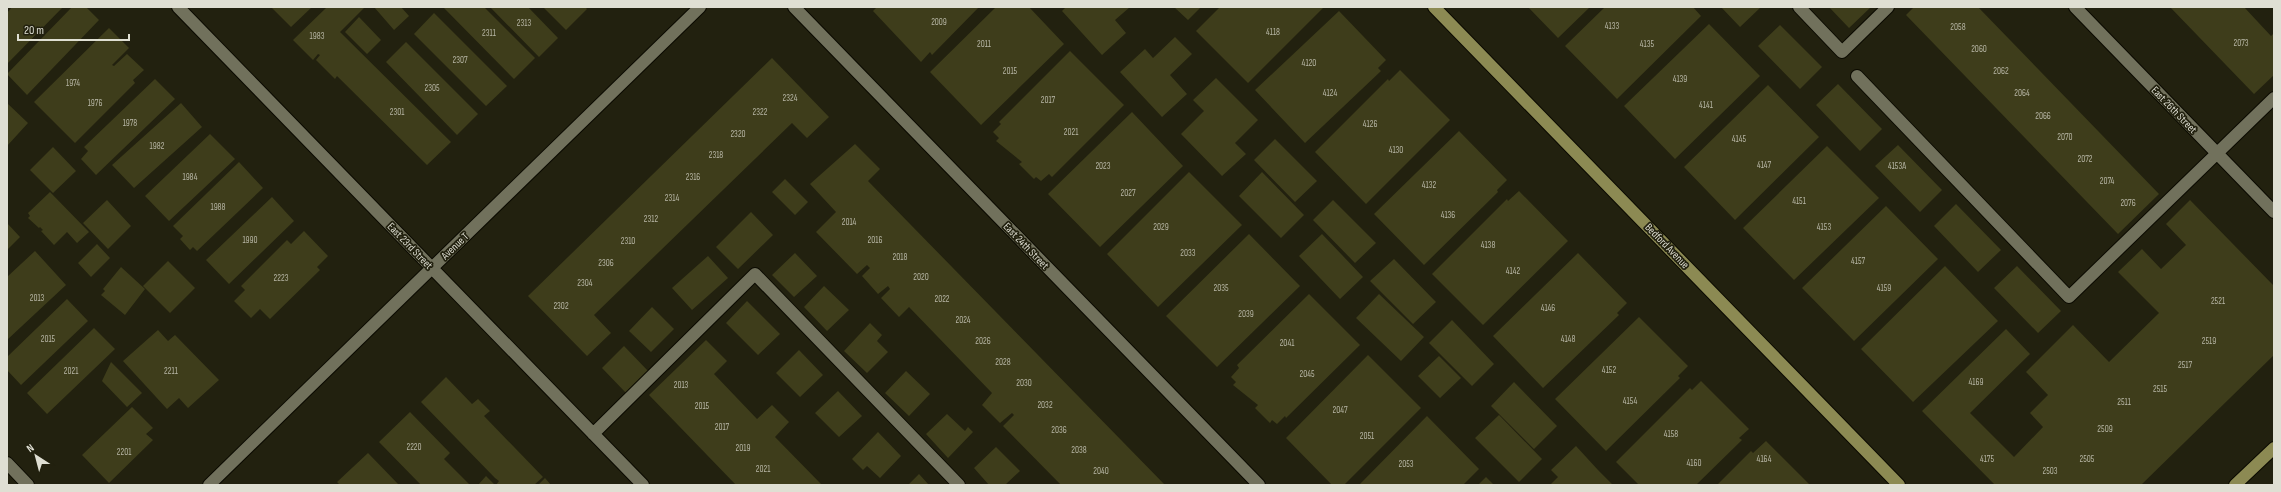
<svg xmlns="http://www.w3.org/2000/svg" width="2281" height="492" font-family="'Sofia Sans Condensed',sans-serif">
<rect width="100%" height="100%" fill="#22210f"/>
<path fill="#3e3d1b" d="M12,7h51l-56,57v-51z
M72,7h14l13,13 -72,75 -20,-21z
M271,7h41l-21,20z
M327,7h38l-25,25 111,110 -24,23 -90,-89 -2,3 -19,-19 4,-5 -2,-1 -5,6 -20,-20z
M374,7h27l8,9 -15,14z
M443,7h41l51,51 -21,21z
M490,7h38l30,31 -19,19z
M543,7h42l2,2 -21,21z
M877,7h102l-47,48 -2,-3 -9,10 -48,-51z
M996,7h33l35,37 -83,81 -51,-53z
M1066,7h64l-15,13 11,13 -24,22 -40,-44z
M1174,7h27l-13,13z
M1220,7h104l-76,76 -52,-52z
M1528,7h62l-32,31z
M1605,7h88l8,9 -84,83 -52,-53z
M1721,7h40l-21,20z
M1829,7h42l-22,21z
M1914,7h64l181,187 -41,40 -212,-219z
M2170,7h74l27,29 3,-3v42l-20,19z
M1339,11l47,49 -8,8 3,3 -76,72 -50,-53z
M434,13l73,73 -21,20 -72,-72z
M359,17l22,23 -14,14 -22,-22z
M1709,24l51,52 -85,83 -51,-53z
M1780,25l42,42 -22,22 -42,-43z
M109,28l20,20 -17,17 2,1 13,-12 17,16 -11,10 2,3 -60,60 -41,-41z
M1175,37l17,17 -22,21 17,19 -25,23 -42,-45 25,-23 8,9z
M406,42l72,72 -21,21 -71,-73z
M1070,51l54,54 -72,72 -3,-3 -8,7 -5,-4 -2,2 -15,-15 3,-2 -26,-21 3,-3 -6,-6 8,-8 -2,-2z
M772,58l57,59 -22,21 -15,-15 -198,192 17,18 -24,23 -59,-60z
M1400,70l50,50 -84,84 -51,-52 73,-73 1,2z
M1216,78l42,42 -23,23 11,11 -24,22 -41,-42 23,-23 -11,-11z
M155,79l20,20 -79,76 -15,-16 7,-8 -4,-4z
M1838,84l44,45 -22,22 -44,-46z
M1768,85l51,52 -84,83 -51,-53z
M7,103l21,20 -21,23z
M181,103l21,24 -68,61 -22,-23z
M1132,112l51,54 -83,81 -52,-53z
M1459,131l48,49 -10,10 1,2 -74,73 -50,-51z
M210,134l25,25 -66,62 -24,-25z
M1275,139l42,42 -22,21 -41,-42z
M855,144l25,25 -12,12 297,304h-104l-58,-59 11,-11 -2,-2 -12,10 -18,-18 10,-12 -83,-86 -10,10 -18,-19 9,-9 -2,-3 -10,8 -16,-18 8,-8 -3,-3 -10,9 -41,-42 20,-20 -26,-28z
M1898,145l44,45 -22,22 -45,-46z
M1827,146l52,52 -85,82 -51,-52z
M53,147l23,24 -23,22 -23,-23z
M239,162l24,26 -66,63 -4,-4 -3,3 -10,-11 3,-3 -10,-10z
M1189,172l53,53 -84,82 -51,-53z
M1262,172l42,43 -23,23 -42,-42z
M785,179l23,23 -13,13 -23,-23z
M1519,191l49,50 -85,84 -51,-51 75,-75 1,2z
M50,192l39,40 -12,11 -10,-11 -13,13 -13,-14 2,-1 -3,-3 -1,1 -11,-10 2,-2 -2,-3z
M272,197l22,24 -65,63 -23,-24z
M107,200l24,26 -23,23 -25,-26z
M1333,200l43,43 -21,20 -42,-43z
M2190,200l84,86v69l-133,130h-146l-73,-74 84,-82 24,25 -60,59 44,44 29,-30 -13,-14 18,-18 -22,-23 47,-47 36,37 50,-49 -41,-41 24,-23 19,20 25,-24 -20,-21z
M1956,204l45,46 -23,22 -44,-46z
M1886,206l52,53 -84,82 -52,-53z
M751,212l22,23 -35,34 -22,-22z
M7,223l13,14 -13,13z
M304,231l24,25 -11,11 3,3 -50,49 -10,-10 -9,9 -17,-17 11,-11 -4,-4 46,-46 4,4z
M1249,234l51,52 -83,81 -51,-51z
M1322,234l41,43 -23,22 -41,-43z
M97,244l13,14 -19,19 -13,-14z
M35,251l31,34 -59,55v-63z
M795,253l22,23 -23,21 -22,-22z
M1578,253l49,50 -10,10 2,2 -76,73 -50,-52z
M708,256l20,22 -36,32 -20,-22z
M1394,259l42,43 -23,22 -43,-43z
M168,261l27,27 -25,25 -27,-27z
M1945,266l53,55 -85,81 -52,-53z
M2017,266l44,45 -23,22 -44,-45z
M121,267l24,22 -20,26 -24,-20 4,-4 -2,-2z
M824,286l25,24 -22,21 -23,-24z
M1309,294l51,51 -74,73 -1,-2 -8,8 -5,-4 -2,3 -15,-15 3,-3 -25,-20 3,-3 -5,-5 8,-9 -2,-3z
M1379,294l45,43 -23,24 -45,-43z
M67,299l21,22 -67,64 -14,-15v-13z
M747,301l33,33 -22,21 -32,-32z
M652,307l22,22 -23,23 -22,-21z
M1639,317l49,49 -10,10 2,2 -74,73 -51,-52z
M1452,320l42,44 -22,22 -43,-43z
M870,323l12,12 -5,6 11,11 -21,21 -23,-22z
M94,328l21,21 -68,65 -20,-21z
M158,330l10,11 7,-6 44,45 -31,28 -9,-10 -12,11 -44,-48z
M706,340l21,21 -13,13 43,45 15,-14 17,17 -14,15 47,48h-86l-87,-90z
M624,346l25,26 -22,22 -25,-26z
M799,350l24,25 -23,22 -24,-24z
M1368,355l53,53 -77,77h-12l-46,-47z
M1439,356l22,22 -21,20 -22,-22z
M111,362l31,31 -15,14 -25,-26z
M906,371l24,23 -21,22 -24,-23z
M446,377l26,27 6,-5 12,12 -6,5 59,61 -9,8h-38l3,-4 -4,-3 -74,-76z
M1701,381l48,48 -10,9 3,2 -46,45h-57l-23,-23 74,-74 2,2z
M1514,382l43,44 -23,23 -43,-43z
M838,391l24,25 -23,21 -24,-24z
M132,407l21,21 -7,6 7,6 -44,43 -27,-28z
M410,412l40,41 -6,6 26,26h-49l-42,-43z
M947,414l18,17 3,-4 5,5 -25,26 -22,-24z
M1499,415l43,44 -23,23 -44,-44z
M1427,416l52,53 -16,16h-104z
M878,432l23,24 -21,22 -13,-12 -4,4 -11,-11z
M1766,441l44,44h-93l34,-34 2,2z
M1576,446l22,24 15,15h-63l8,-8 -7,-7z
M996,447l24,24 -15,14h-16l-15,-17z
M368,453l31,32h-59l-3,-3z
M919,474l10,11h-21z
M486,476l9,9h-17z
M1486,477l8,8h-16z
M545,478l6,7h-13z"/>
<g fill="none" stroke-linecap="round" stroke-linejoin="round">
<g stroke="#0b0a00" stroke-width="14">
<path id="minor" d="M178,7l465,478
M794,7l465,478
M1799,7l43,45 46,-45
M2075,7l199,205
M1857,76l212,221 205,-199
M593,434l162,-160 204,211
M7,463l21,22
M209,485l491,-478"/>
</g>
<g stroke="#0b0a00" stroke-width="14">
<path id="major" d="M1434,7l465,478
M2235,485l39,-37"/>
</g>
<use href="#minor" stroke="#71715c" stroke-width="12"/>
<use href="#major" stroke="#8c8a53" stroke-width="12"/>
</g>
<g text-anchor="middle" dominant-baseline="central" stroke-width="3.5" stroke-linejoin="round" paint-order="stroke">
<g font-size="9" fill="#b7b6a5">
<text x="939" y="22">2009</text>
<text x="524" y="23">2313</text>
<text x="1612" y="26">4133</text>
<text x="1958" y="27">2058</text>
<text x="1273" y="32">4118</text>
<text x="489" y="33">2311</text>
<text x="317" y="36">1983</text>
<text x="2241" y="43">2073</text>
<text x="984" y="44">2011</text>
<text x="1647" y="44">4135</text>
<text x="1979" y="49">2060</text>
<text x="460" y="60">2307</text>
<text x="1309" y="63">4120</text>
<text x="1010" y="71">2015</text>
<text x="2001" y="71">2062</text>
<text x="1680" y="79">4139</text>
<text x="73" y="83">1974</text>
<text x="432" y="88">2305</text>
<text x="1330" y="93">4124</text>
<text x="2022" y="93">2064</text>
<text x="790" y="98">2324</text>
<text x="1048" y="100">2017</text>
<text x="95" y="103">1976</text>
<text x="1706" y="105">4141</text>
<text x="397" y="112">2301</text>
<text x="760" y="112">2322</text>
<text x="2043" y="116">2066</text>
<text x="130" y="123">1978</text>
<text x="1370" y="124">4126</text>
<text x="1071" y="132">2021</text>
<text x="738" y="134">2320</text>
<text x="2065" y="137">2070</text>
<text x="1739" y="139">4145</text>
<text x="157" y="146">1982</text>
<text x="1396" y="150">4130</text>
<text x="716" y="155">2318</text>
<text x="2085" y="159">2072</text>
<text x="1764" y="165">4147</text>
<text x="1103" y="166">2023</text>
<text x="1897" y="166">4153A</text>
<text x="190" y="177">1984</text>
<text x="693" y="177">2316</text>
<text x="2107" y="181">2074</text>
<text x="1429" y="185">4132</text>
<text x="1128" y="193">2027</text>
<text x="672" y="198">2314</text>
<text x="1799" y="201">4151</text>
<text x="2128" y="203">2076</text>
<text x="218" y="207">1988</text>
<text x="1448" y="215">4136</text>
<text x="651" y="219">2312</text>
<text x="849" y="222">2014</text>
<text x="1161" y="227">2029</text>
<text x="1824" y="227">4153</text>
<text x="250" y="240">1990</text>
<text x="875" y="240">2016</text>
<text x="628" y="241">2310</text>
<text x="1488" y="245">4138</text>
<text x="1188" y="253">2033</text>
<text x="900" y="257">2018</text>
<text x="1858" y="261">4157</text>
<text x="606" y="263">2306</text>
<text x="1513" y="271">4142</text>
<text x="921" y="277">2020</text>
<text x="281" y="278">2223</text>
<text x="585" y="283">2304</text>
<text x="1221" y="288">2035</text>
<text x="1884" y="288">4159</text>
<text x="37" y="298">2013</text>
<text x="942" y="299">2022</text>
<text x="2218" y="301">2521</text>
<text x="561" y="306">2302</text>
<text x="1548" y="308">4146</text>
<text x="1246" y="314">2039</text>
<text x="963" y="320">2024</text>
<text x="48" y="339">2015</text>
<text x="1568" y="339">4148</text>
<text x="983" y="341">2026</text>
<text x="2209" y="341">2519</text>
<text x="1287" y="343">2041</text>
<text x="1003" y="362">2028</text>
<text x="2185" y="365">2517</text>
<text x="1609" y="370">4152</text>
<text x="71" y="371">2021</text>
<text x="171" y="371">2211</text>
<text x="1307" y="374">2045</text>
<text x="1976" y="382">4169</text>
<text x="1024" y="383">2030</text>
<text x="681" y="385">2013</text>
<text x="2160" y="389">2515</text>
<text x="1630" y="401">4154</text>
<text x="2124" y="402">2511</text>
<text x="1045" y="405">2032</text>
<text x="702" y="406">2015</text>
<text x="1340" y="410">2047</text>
<text x="722" y="427">2017</text>
<text x="2105" y="429">2509</text>
<text x="1059" y="430">2036</text>
<text x="1671" y="434">4158</text>
<text x="1367" y="436">2051</text>
<text x="414" y="447">2220</text>
<text x="743" y="448">2019</text>
<text x="1079" y="450">2038</text>
<text x="124" y="452">2201</text>
<text x="1764" y="459">4164</text>
<text x="1987" y="459">4175</text>
<text x="2087" y="459">2505</text>
<text x="1694" y="463">4160</text>
<text x="1406" y="464">2053</text>
<text x="763" y="469">2021</text>
<text x="1101" y="471">2040</text>
<text x="2050" y="471">2503</text>
</g>
<g font-size="11" fill="#dfdfd3" stroke="#22210f">
<text transform="translate(2174 110) rotate(46)">East 26th Street</text>
<text transform="translate(410 246) rotate(46)">East 23rd Street</text>
<text transform="translate(455 246) rotate(-44)">Avenue T</text>
<text transform="translate(1026 246) rotate(46)">East 24th Street</text>
<text transform="translate(1667 246) rotate(46)">Bedford Avenue</text>
</g>
</g>
<rect width="2281" height="492" fill="none" stroke="#dfdfd3" stroke-width="16"/>
<g transform="translate(36 456) rotate(324)" stroke="#22210f" stroke-width="3" paint-order="stroke">
<path d="M0-3L7 15L0 10L-7 15Z" fill="#dfdfd3"/>
<text y="-6" font-size="11" font-weight="bold" text-anchor="middle" fill="#dfdfd3">N</text>
</g>
<path d="M18 34v6h111v-6" fill="none" stroke="#dfdfd3" stroke-width="2"/>
<text x="24" y="34" font-size="12" fill="#dfdfd3" stroke="#22210f" stroke-width="3" paint-order="stroke">20 m</text>
</svg>
